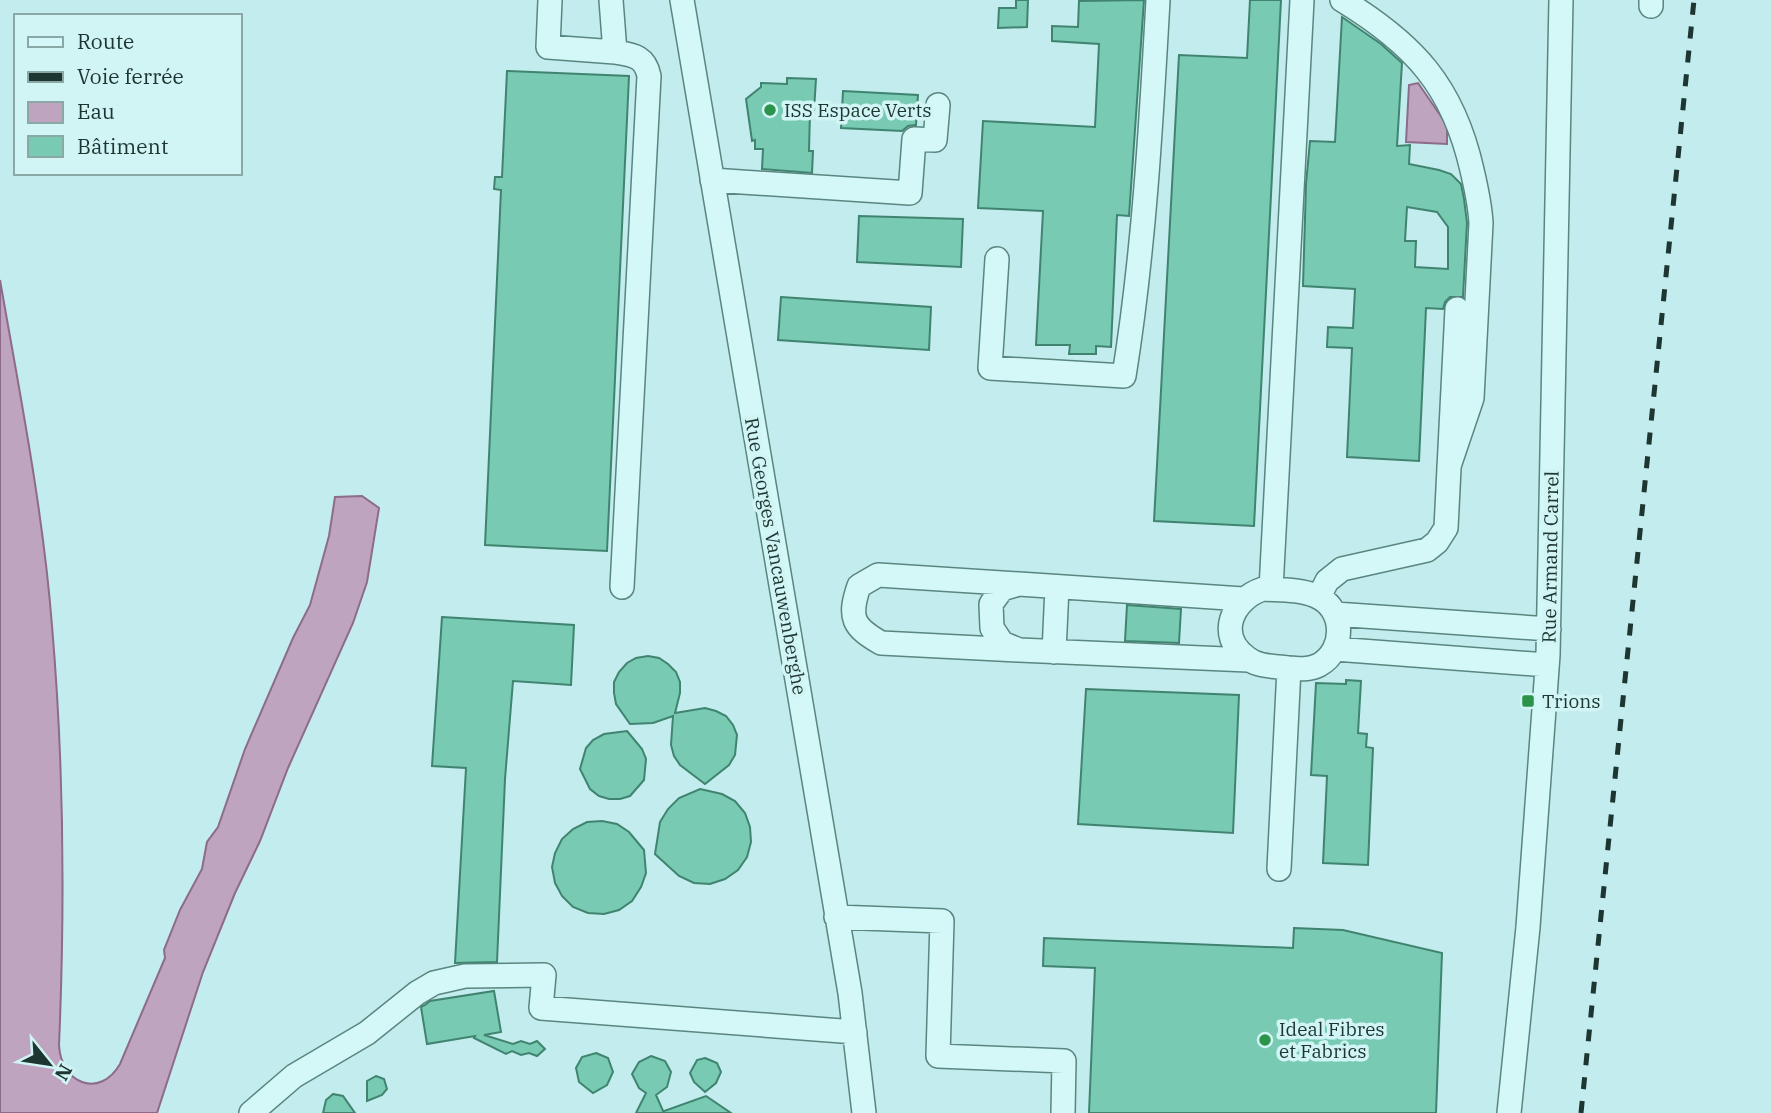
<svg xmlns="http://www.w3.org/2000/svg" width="1771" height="1113" font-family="'IBM Plex Serif',serif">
<rect width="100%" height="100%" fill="#c2eced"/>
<path fill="#bfa4bf" stroke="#8d6b8b" stroke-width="2" d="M1418,83l29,42v19l-41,-2 3,-57z
M0,280c20,115 43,230 52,346 12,140 13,279 7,419 2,39 41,54 61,19l45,-106 -1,-8 16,-40 22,-41 5,-27 11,-15 27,-78 48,-111 17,-33 19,-69 6,-39 27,-1 17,12 -12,74 -14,41 -65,145 -28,73 -25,52 -32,79 -46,141h-157z"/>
<path fill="#78cab3" stroke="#408470" stroke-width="2" fill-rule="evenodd" d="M1016,0h12l-1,27 -29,1 1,-20h17z
M1144,0l-15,216 -12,-1 -6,132 -15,-1v8h-27l1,-9h-34l7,-134 -65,-3 5,-87 112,6 4,-83 -47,-3v-15l26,1 1,-26z
M1250,0h31l-27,526 -100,-5 25,-466 68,3z
M1342,17l39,27 21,19 -5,83 13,-1 -1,19 30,6 12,4 10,10 3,15 3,24 -4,74h-13l-5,5 -2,7 -17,-1 -7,153 -72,-4 5,-109 -25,-1 1,-20 25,1 2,-39 -52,-3 3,-102 4,-43 25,1zM1407,207l30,5 11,15v42l-33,-2 1,-26h-11z
M507,71l122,5 -22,475 -122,-6 16,-355 -7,-1 1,-12h7z
M787,78l29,1 -2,31 -4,2 -1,39h4l-1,22 -50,-4 1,-20h-8v-9l-3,1 -6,-42 15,-12v-4l26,1z
M843,91l75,4 -2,30 -8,1 -6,5 -61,-3z
M859,216l104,3 -2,48 -104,-5z
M781,297l150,10 -2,43 -151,-10z
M1127,605l54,4 -2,34 -54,-2z
M442,617l132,8 -3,60 -58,-4 -8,98 -8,183 -42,1 11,-195 -34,-2z
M648,656l11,2 9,6 8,8 4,10v11l-5,20 30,-5 11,3 10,5 7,9 4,10 -2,20 -6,10 -24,19 -25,-19 -6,-9 -3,-11 2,-29 -20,7 -23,1 -14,-20 -2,-11v-11l5,-10 8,-9 9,-5z
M1346,680l15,1 -3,52 9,1 -1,13 7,1 -5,117 -45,-2 4,-87 -16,-1 5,-92 30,1z
M1086,689l153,6 -6,138 -155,-9z
M627,731l15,18 4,10 -2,21 -14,16 -10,3h-11l-10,-3 -9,-7 -10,-20 6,-21 7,-8 11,-6z
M700,789l22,5 13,7 10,12 5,14 1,15 -4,15 -9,13 -13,9 -15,5 -16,-1 -15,-7 -24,-22 5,-32 8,-13 11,-11z
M602,821l15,3 12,8 15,18 2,23 -5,14 -9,14 -13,9 -15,4 -16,-1 -15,-6 -11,-11 -7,-13 -3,-16 3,-14 7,-14 11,-10 14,-7z
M1294,928l49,2 99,23 -6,160h-347l6,-145 -52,-2 1,-28 249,10z
M494,991l7,41 -17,3 29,9 8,-3 9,3 7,-3 8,8 -8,7 -8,-3 -8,2 -9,-4 -6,3 -32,-16 1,-2 -48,8 -6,-37 4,-2 5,-4z
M596,1053l12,5 5,14 -6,13 -14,8 -14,-11 -3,-14 6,-11z
M651,1056l14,5 6,11 -4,15 -11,8 8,18h-28l10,-20 -7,-5 -7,-14 7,-12z
M705,1058l12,5 4,9 -5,11 -11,9 -11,-10 -4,-9 7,-13z
M376,1076l8,3 3,10 -5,6 -15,6v-20z
M333,1094l10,2 12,17h-32l3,-13z
M706,1096l25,17h-66l-1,-2z"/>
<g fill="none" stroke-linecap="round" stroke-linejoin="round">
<g stroke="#59867f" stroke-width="26">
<path id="minor" d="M550,0l-2,47 67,5 -4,-52
M682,0l168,993 14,120
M1342,0c72,44 111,86 130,170 4,17 8,35 9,53l-9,175 -23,68
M1651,6v-6
M615,52c18,3 30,4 34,24l-27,511
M712,180l198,13 4,-54 21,1 3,-35
M997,259l-7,109 134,8c20,-125 27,-250 34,-376
M1263,589c17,1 37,0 53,7 29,12 30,54 3,69 -10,5 -20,4 -31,3 -14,-2 -30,-1 -41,-10 -31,-22 -15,-59 16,-69z
M1271,589l31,-589
M1319,597l8,-16 15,-12 85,-19 10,-8 9,-14 11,-219
M1243,599l-224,-15 -17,5 -11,15 1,24 10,15 17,7 229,10
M1335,614l214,15
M1335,649l212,16
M1018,650l-137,-7c-28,-16 -33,-25 -22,-57l19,-11 141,9
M1054,652l3,-65
M1279,869l10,-201
M836,917l106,4 -4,135 126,5 -1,52
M251,1113l43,-37 73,-43 50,-40 17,-10 31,-7 79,-1 -3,33 314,24
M1509,1113l19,-186 20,-272 13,-655"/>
</g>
<use href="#minor" stroke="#d4f7f8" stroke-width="23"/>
<path stroke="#1d3631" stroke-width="5" stroke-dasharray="12 12" stroke-linecap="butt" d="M1581,1113l113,-1113"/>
</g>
<g fill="#2b934a" stroke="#d1f4f4" stroke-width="2.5">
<circle cx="770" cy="110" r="7"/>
<rect x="1521" y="694" width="14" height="14" rx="3.5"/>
<circle cx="1265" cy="1040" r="7"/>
</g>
<g text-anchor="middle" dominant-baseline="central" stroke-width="7" stroke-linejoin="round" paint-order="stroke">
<g font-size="19" fill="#1d3631" stroke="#d1f4f4" text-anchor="start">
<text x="784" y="110">ISS Espace Verts</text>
<text x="1542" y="701">Trions</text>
<text x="1279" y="1029">Ideal Fibres<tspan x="1279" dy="22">et Fabrics</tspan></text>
</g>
<g font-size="19" fill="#1d3631" stroke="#d1f4f4">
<text transform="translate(776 556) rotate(80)">Rue Georges Vancauwenberghe</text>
<text transform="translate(1550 557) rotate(-89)">Rue Armand Carrel</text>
</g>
</g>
<rect x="14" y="14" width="228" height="161" fill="#d1f4f4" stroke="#89a8a6" stroke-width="2"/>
<rect x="28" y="37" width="35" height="10" fill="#d4f7f8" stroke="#89a8a6" stroke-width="2"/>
<text x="77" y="49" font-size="21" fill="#1d3631">Route</text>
<rect x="28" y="72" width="35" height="10" fill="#1d3631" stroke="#89a8a6" stroke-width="2"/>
<text x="77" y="84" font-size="21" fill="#1d3631">Voie ferrée</text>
<rect x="28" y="102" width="35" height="21" fill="#bfa4bf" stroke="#89a8a6" stroke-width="2"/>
<text x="77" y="119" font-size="21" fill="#1d3631">Eau</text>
<rect x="28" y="136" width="35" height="21" fill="#78cab3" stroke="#89a8a6" stroke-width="2"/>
<text x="77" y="154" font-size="21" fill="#1d3631">Bâtiment</text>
<g transform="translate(49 1064) rotate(120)" stroke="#d1f4f4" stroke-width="5" paint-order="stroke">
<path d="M0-5L12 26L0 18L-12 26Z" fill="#1d3631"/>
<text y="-10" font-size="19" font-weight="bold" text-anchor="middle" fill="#1d3631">N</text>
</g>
</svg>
